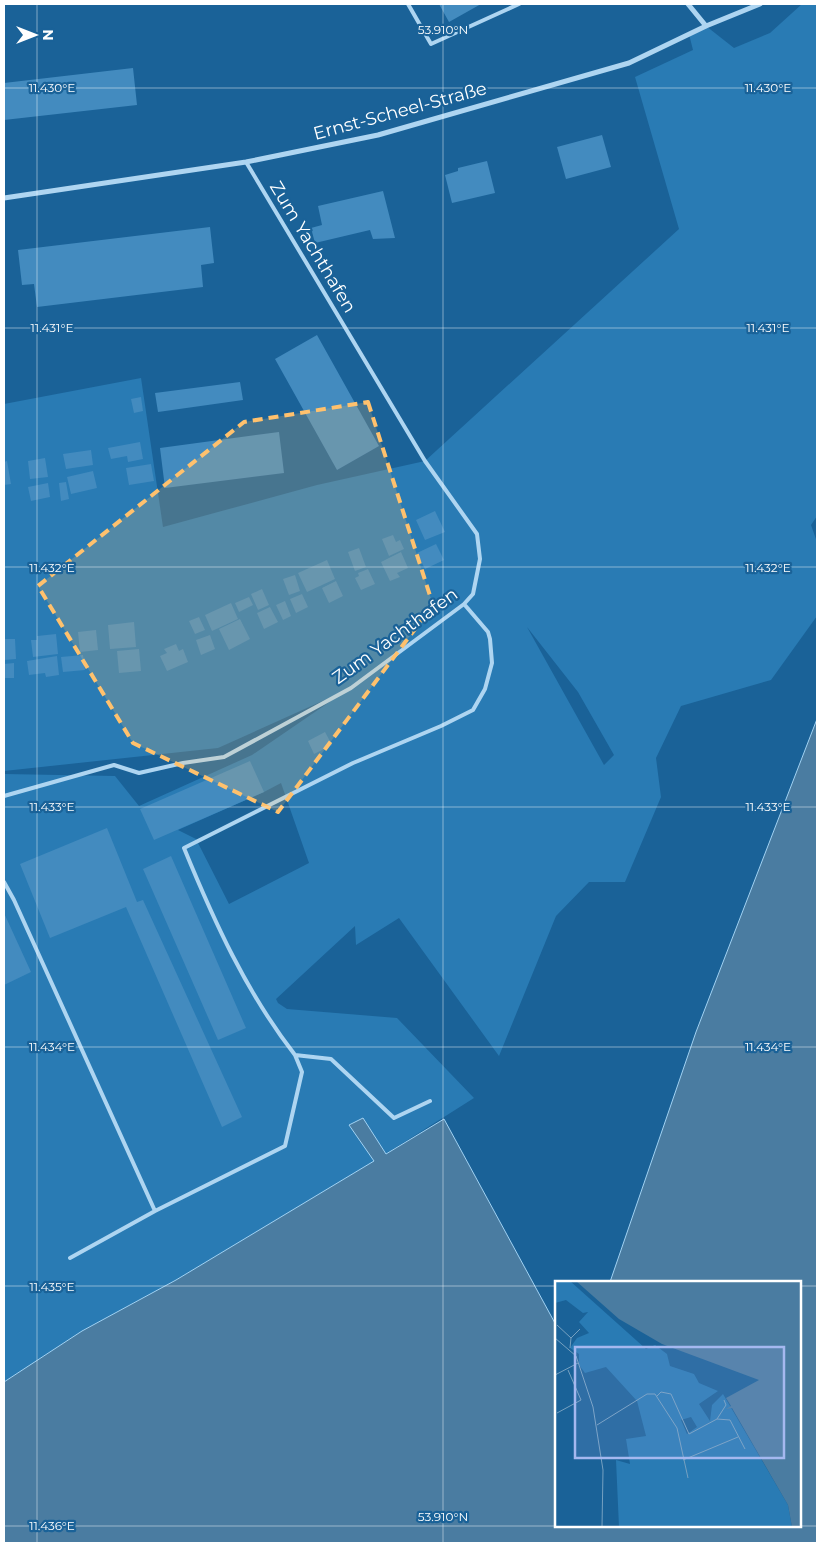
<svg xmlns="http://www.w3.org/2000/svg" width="821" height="1547" font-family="Montserrat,sans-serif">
<rect width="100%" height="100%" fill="#1a6298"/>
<path fill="#297bb4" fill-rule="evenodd" d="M802,4h15v512l-6,9 6,17v74l-46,64 -90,26 -25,52 5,39 -36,85h-36l-33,34 -57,140 -100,-138 -43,27 -1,-19 -79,73 2,4 9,6 110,9 77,80 -109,69 -189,113 -94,51 -78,51v-608l111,2 24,30 113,-51 95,-65 -129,58 -214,23v-367l137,-26 22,149 154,-42 108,-24 254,-232 -44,-152 58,-27 -4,-16 17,-8 28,22 36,-15zM471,596l-7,9 -86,62zM527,627l51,65 36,63 -10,10zM281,783l28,80 -80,41 -33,-65 -18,-9 86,-38z"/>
<path fill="#4a7ca1" stroke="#a1d2f3" d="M817,719v824h-813v-161l78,-51 94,-51 198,-119 -25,-36 14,-7 23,36 58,-35 112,206v201h244v-244h-190l86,-250z"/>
<path fill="#438bbf" d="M439,4h42l-32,18z
M133,68l4,37 -133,15v-37z
M602,135l9,32 -45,12 -9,-32z
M487,161l8,32 -43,10 -7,-28 13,-4v-3z
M383,191l12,47 -22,1 -3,-9 -55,13 -4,-15 11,-3 -4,-19z
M210,227l4,36 -13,2 2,22 -166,20 -3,-23 -12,1 -4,-35z
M317,335l62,111 -42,24 -62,-111z
M240,382l3,18 -85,12 -3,-19z
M141,397l2,14 -9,2 -3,-14z
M279,432l5,41 -119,15 -5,-40z
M140,442l3,17 -15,3 -1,-6 -16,3 -3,-11z
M91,450l2,15 -27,4 -3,-15z
M45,458l3,19 -18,2 -2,-18z
M7,461l4,23 -7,1v-23z
M151,464l3,17 -25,4 -3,-17z
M93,471l4,17 -26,6 -4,-17z
M66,482l3,17 -8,2 -2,-18z
M48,483l2,14 -19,4 -3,-14z
M435,511l10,21 -20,8 -9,-20z
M393,535l3,7 4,-2 4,9 -15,7 -7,-17z
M436,544l8,16 -19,9 -8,-16z
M359,548l7,19 -11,4 -7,-19z
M401,552l7,16 -11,5 3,4 -10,4 -9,-19z
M327,560l8,19 -28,13 -9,-19z
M368,569l7,15 -14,6 -6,-12 4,-2 -1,-3z
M295,575l5,16 -11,4 -6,-16z
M336,581l7,15 -14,7 -7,-15z
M262,589l7,16 -11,5 -7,-16z
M302,594l6,13 -12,6 -6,-14z
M249,597l4,8 -14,7 -4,-9z
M285,601l6,15 -8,4 -7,-15z
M231,603l7,16 -26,12 -7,-16z
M270,607l8,15 -14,7 -7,-16z
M199,617l6,13 -10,4 -6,-13z
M240,619l10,20 -21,11 -10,-21z
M134,622l2,25 -26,2 -2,-24z
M96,630l2,20 -18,2 -2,-20z
M56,634l2,20 -25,3 -2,-17h6v-4z
M210,635l5,14 -14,6 -5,-15z
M4,639h11l1,20 -12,1z
M176,644l3,7 4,-2 5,13 -21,9 -7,-15 7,-3 -3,-4z
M139,649l2,22 -22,2 -2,-22z
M83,655l2,15 -22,2 -2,-15z
M57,656l2,19 -13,2 -1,-4 -16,2 -2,-14z
M14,663v15h-10v-14z
M325,732l7,13 -18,9 -6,-13z
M250,761l14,31 -110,48 -14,-31z
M107,828l30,74 6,-2 99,217 -20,10 -96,-220 -76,31 -30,-74z
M171,856l75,172 -28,12 -75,-171z
M4,913l27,59 -27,13z"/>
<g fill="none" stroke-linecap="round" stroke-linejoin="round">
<path stroke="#aed5f1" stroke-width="4" d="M408,4l23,40 88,-40
M4,796l110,-31 25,8 44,-10 41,-6 127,-69 113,-84 9,-10 7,-35 -3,-25 -52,-73 -179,-299
M4,882l10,18 141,311
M295,1055c-49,-63 -81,-134 -111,-207l169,-85 88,-37 32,-16 12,-21 7,-26 -2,-24 -2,-7 -24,-28
M70,1258l85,-47 130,-65 17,-74 -7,-17 36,4 63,59 36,-17"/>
<path stroke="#aed5f1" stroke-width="5" d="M688,4l18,22
M4,198l242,-36 132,-27 251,-72 77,-37 54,-22"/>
</g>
<path fill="#ffc16d" fill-opacity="0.2" stroke="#ffc16d" stroke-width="4" stroke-dasharray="10 6" stroke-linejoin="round" d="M368,402l65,203 -155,207 -145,-69 -95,-157 206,-164z"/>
<path fill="none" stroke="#fff" stroke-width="1" stroke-opacity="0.45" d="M37,4v1539M443,4v1539M4,88h813M4,328h813M4,567h813M4,807h813M4,1047h813M4,1286h552M800,1286h17M4,1526h813"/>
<g text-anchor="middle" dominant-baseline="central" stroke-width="4.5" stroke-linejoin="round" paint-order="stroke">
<g font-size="18" fill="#fff" stroke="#1a6298">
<text transform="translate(400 111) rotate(-15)">Ernst-Scheel-Straße</text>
<text transform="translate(313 247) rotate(59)">Zum Yachthafen</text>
<text transform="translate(395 636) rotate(-36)">Zum Yachthafen</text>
</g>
</g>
<g transform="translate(555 1281)">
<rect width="246" height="246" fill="#1a6298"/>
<path d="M0,0h15l76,68 9,-4 12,9 3,12 24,8 5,9 19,8 -19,13 11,17 2,-16 11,-11 65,111 4,22h-173l-3,-67 14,4 -4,-25 20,-3 -9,-35 -31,-34 -21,6 -6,-8v-11l-9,-6 7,-10 12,-5 -10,-11 9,-10 -5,1 -17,-13 -11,3zM136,136l6,10 -10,7 -6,-14z" fill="#297bb4" fill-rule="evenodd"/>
<path d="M21,0h225v246h-9l-4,-22 -56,-97 -6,1 5,-3 -5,-8 33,-18 -97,-36 -43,-25z" fill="#4a7ca1"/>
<path fill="none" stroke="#76a1c1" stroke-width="1" d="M2,44l14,13M0,57l21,18 17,51 10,63 -1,57M15,67l1,-10 9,-9M0,94l23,-12M102,115l4,-4 10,2 18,40 28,-15M169,119l2,5 -9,14 13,1 15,29M2,132l24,-13 -13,-30M42,144l50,-31h8l22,34 11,50M0,163v52M128,179l55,-23"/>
<path fill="#a5b8ef" fill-opacity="0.15" stroke="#a5b8ef" stroke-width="2.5" d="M20,66h209v111h-209z"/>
<rect width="246" height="246" fill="none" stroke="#fff" stroke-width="2.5"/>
</g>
<g font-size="12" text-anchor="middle" fill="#fff" stroke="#1a6298" stroke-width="4.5" stroke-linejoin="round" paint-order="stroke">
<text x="443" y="34">53.910°N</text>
<text x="52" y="92">11.430°E</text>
<text x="768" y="92">11.430°E</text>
<text x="52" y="332">11.431°E</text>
<text x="768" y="332">11.431°E</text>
<text x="52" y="572">11.432°E</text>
<text x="768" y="572">11.432°E</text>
<text x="768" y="811">11.433°E</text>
<text x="52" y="811">11.433°E</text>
<text x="768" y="1051">11.434°E</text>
<text x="52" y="1051">11.434°E</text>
<text x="52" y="1291">11.435°E</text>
<text x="443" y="1521">53.910°N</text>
<text x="52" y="1530">11.436°E</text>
</g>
<rect width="821" height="1547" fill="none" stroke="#ffffff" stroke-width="10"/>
<g transform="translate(35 35) rotate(90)" stroke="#1a6298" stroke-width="4" paint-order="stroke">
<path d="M0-4L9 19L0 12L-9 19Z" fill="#ffffff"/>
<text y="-8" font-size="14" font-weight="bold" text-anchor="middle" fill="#ffffff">N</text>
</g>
</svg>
